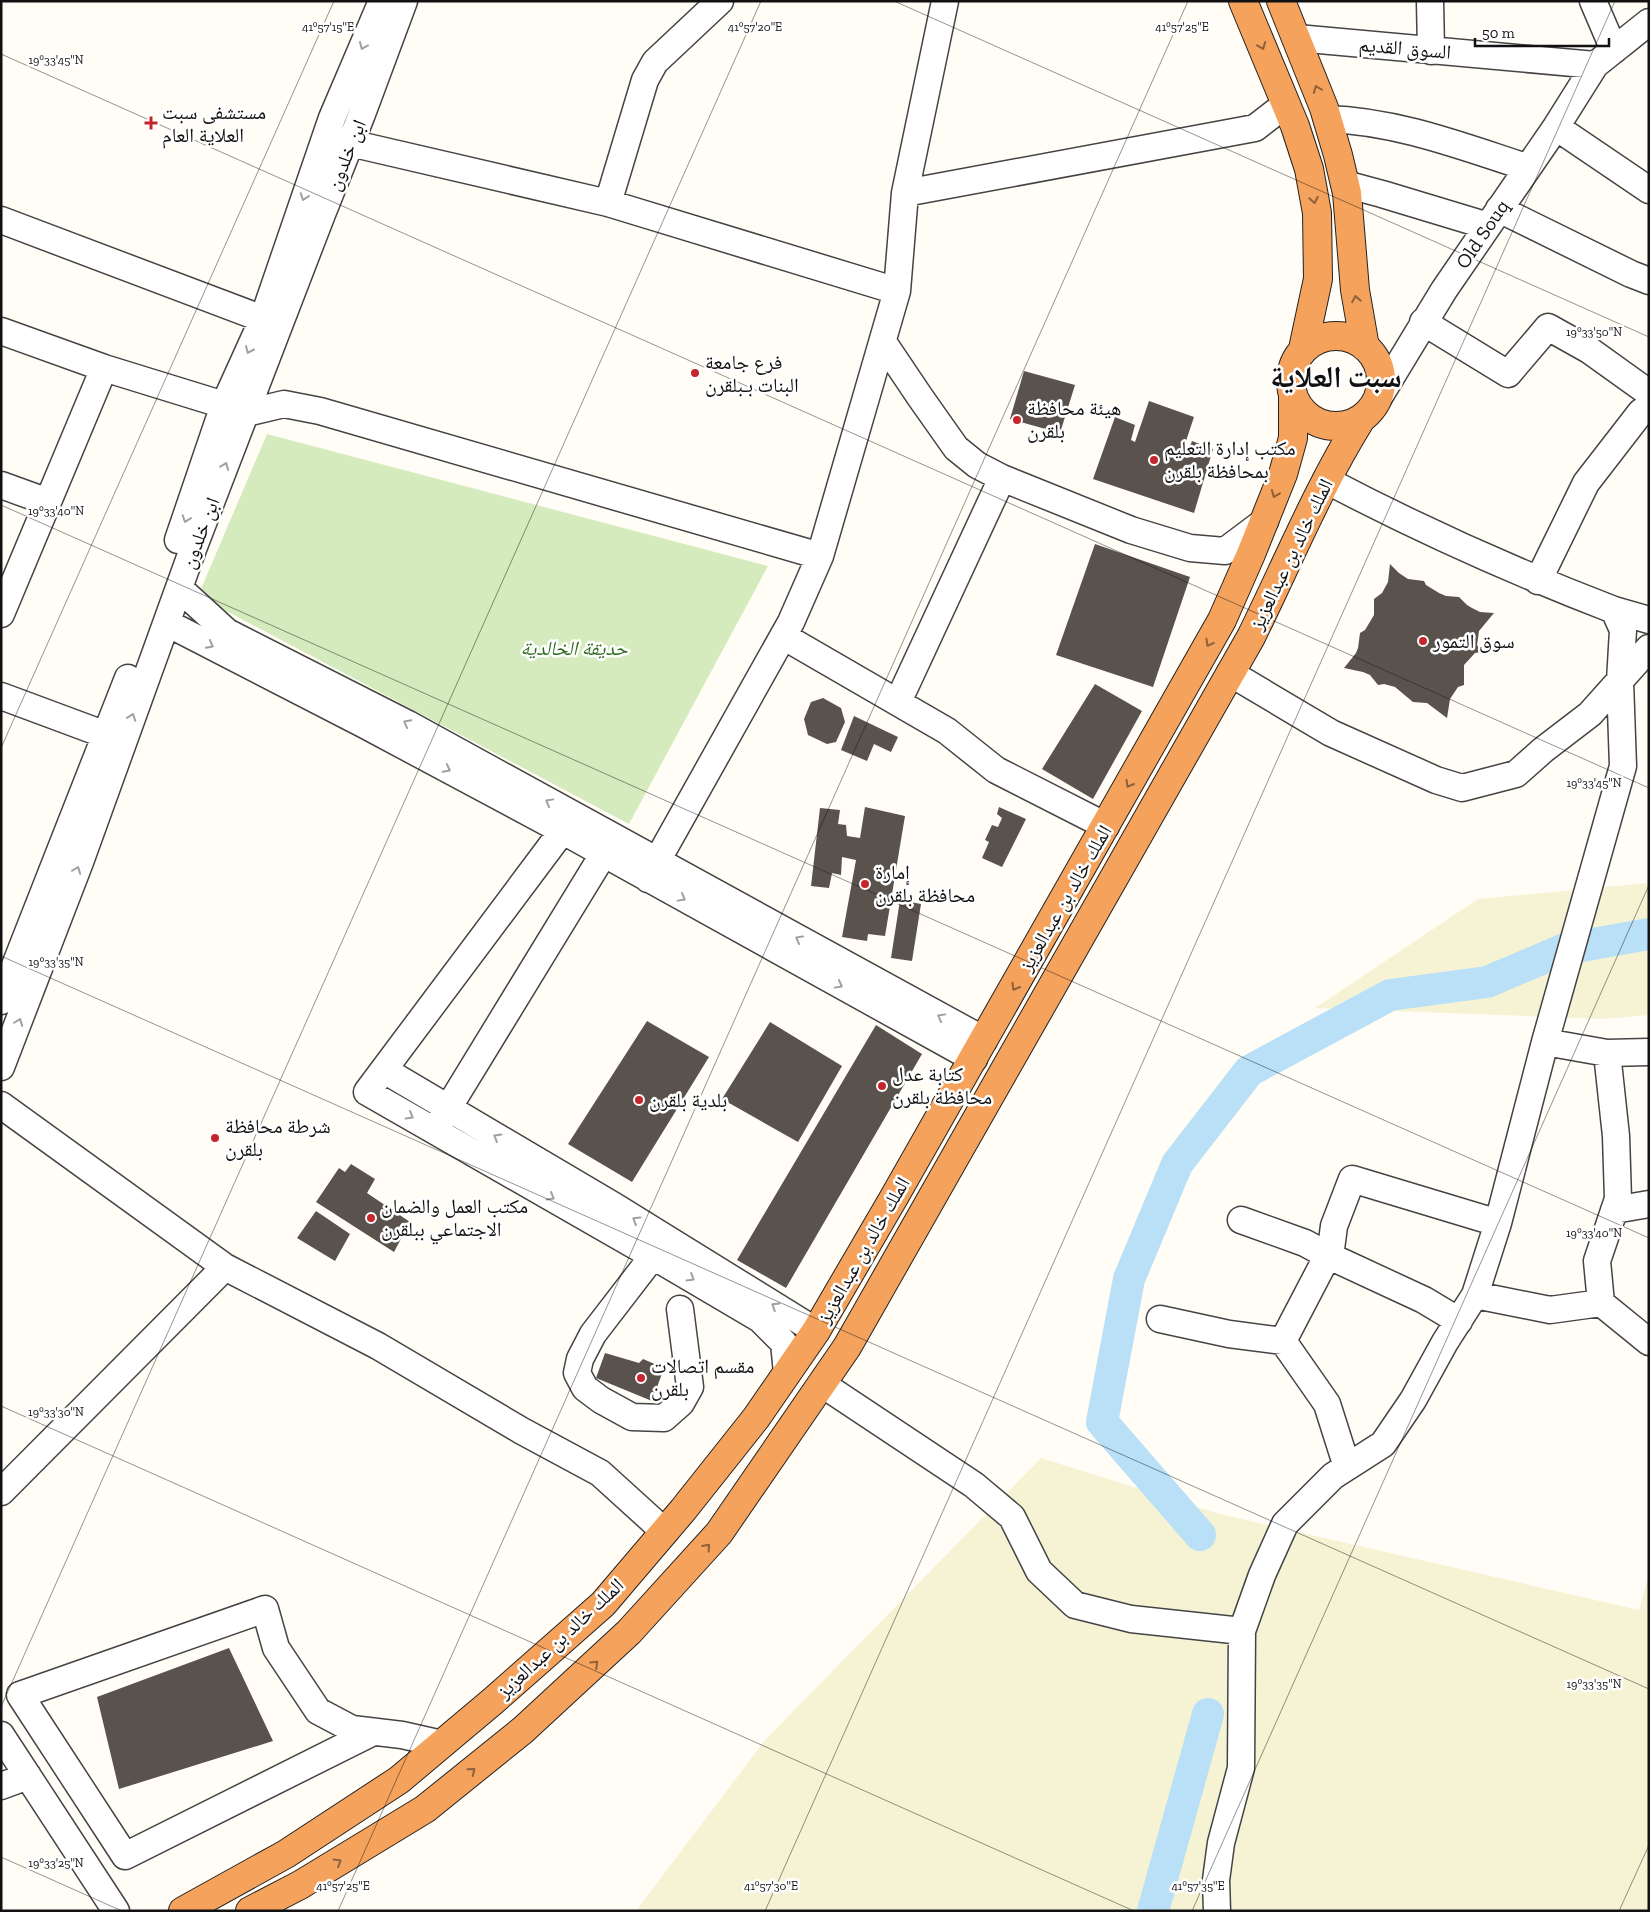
<svg xmlns="http://www.w3.org/2000/svg" width="1650" height="1912" font-family="'Zilla Slab','Noto Naskh Arabic',serif">
<rect width="100%" height="100%" fill="#fffdf5"/>
<path fill="#f6f3d4" d="M1649,883v132l-46,4 -288,-11 163,-109z
M1041,1458l179,56 419,96 10,-36v337h-1013l129,-171z"/>
<path fill="#d5ebbd" d="M267,434l501,132 -139,258 -431,-228z"/>
<g fill="none" stroke-linecap="round" stroke-linejoin="round">
<path stroke="#b9e0f7" stroke-width="32" d="M1200,1535l-98,-113 27,-143 48,-115 72,-93 141,-76 97,-13 78,-33 84,-15
M1153,1911l55,-197"/>
</g>
<path fill="#5a524d" d="M1024,371l51,14 -15,48 -50,-14z
M1149,401l45,16 -13,39 5,1 6,-16 21,8 -19,64 -101,-34 22,-62 20,8 -4,15 4,2z
M1095,544l95,33 -37,110 -97,-32z
M1390,564l9,9 9,6 16,2 2,4 13,8 7,3 13,1 8,8 5,3 8,4 14,1 -15,18 -2,14 4,7 -6,1 -11,12v20l-6,2 -8,12 -3,19 -20,-15 -14,-1 -18,-15 -11,-3 -6,1 -8,-10 -7,-3 -19,-4 12,-15 2,-5 2,-15 5,-3 9,-15v-16l8,-6 6,-11z
M1095,684l47,27 -49,88 -51,-30z
M823,698l18,10 4,14 -9,20 -9,2 -19,-9 -4,-16 7,-17z
M854,716l44,21 -7,15 -17,-8 -7,17 -26,-11z
M865,807l40,9 -20,120 -17,-2 -1,7 -25,-4 14,-77 -14,-3 -1,18 -9,-2 -3,15 -18,-2 9,-78 20,2 -2,14 8,1 1,11 13,2z
M999,807l27,12 -24,48 -20,-9 7,-16 -4,-2 7,-15 6,2 4,-9 -5,-4z
M900,900l21,4 -9,57 -21,-3z
M647,1021l62,36 -77,125 -64,-38z
M770,1022l72,44 -44,76 -76,-43z
M876,1025l46,29 -136,234 -49,-28z
M351,1164l24,15 -8,14 43,29 -16,30 -78,-50 23,-34 6,4z
M316,1211l34,23 -15,27 -38,-23z
M605,1353l34,10 4,-4 21,9 -12,33 -56,-23z
M229,1648l44,93 -154,48 -22,-92z"/>
<g fill="none" stroke-linecap="round" stroke-linejoin="round">
<g stroke="#444" stroke-width="29">
<path id="minor" d="M1430,1l1,50
M1593,1l21,49
M1297,38l298,27 54,-43
M1327,119c69,2 134,27 199,48
M1556,127l93,63
M350,143l258,60 289,88
M1345,184l37,10 106,32
M905,193l350,-65 31,-24
M608,203l37,-123 10,-18 65,-61
M1499,209l132,65 18,7
M1,220l262,99
M1423,322l85,52 40,-47 41,23 60,43
M1,331l103,37 120,37
M883,342l37,55 36,51 21,17 25,13 129,52 59,18 35,3 40,-30
M1373,407l71,-117 112,-163 39,-62
M246,413l38,-9 36,7 500,145
M1,485l47,17
M178,540l46,-135 39,-86 69,-201 50,-117
M1538,581l48,-98 55,-71 8,-5
M179,588l48,44 181,92 576,316
M1614,610l35,10
M1,614l103,-246
M167,623l198,102 198,106 411,228
M783,636l164,95 49,39 110,56
M1230,673l101,60 105,47 26,8 54,-14 27,-24 47,-36 59,-66
M1,696l105,39
M898,702l104,-224
M572,818l-205,274 286,164 107,63 24,24 3,30
M648,879l9,-18 134,-239 29,-66 77,-265 8,-98 40,-192
M1,1001l127,-323
M1607,1053l42,-1
M1,1067l79,-205 113,-313 129,-335 40,-100 42,-113
M384,1070l230,136 202,125
M1,1105l224,162 153,79 144,85 78,42 65,59
M439,1123l173,-283
M1614,1210l35,-6
M1241,1220l64,23 22,12 97,45 35,21
M653,1256l-60,78 -13,25 -3,14 8,15 16,12 31,17 32,1 17,-15 9,-16 -10,-78
M1475,1295l75,15 51,-7 -4,-42 21,-62 -2,-63 -9,-83 -62,-11
M1601,1303l48,39
M1160,1319l69,15 54,7
M822,1384l152,101 38,32 27,54 36,34 56,14 111,12
M1347,1467l-20,-63 -44,-63 48,-92 3,-23 18,-47 146,44
M1,1492l224,-225
M373,1732l-248,124 -105,-161 245,-86 11,39 42,63 34,18 50,6 40,9
M1,1735l115,176
M1,1786l27,-10
M1217,1911l-1,-31 5,-37 20,-75 1,-137 20,-56 23,-51 48,-48 50,-32 30,-44 32,-58 30,-47 23,-72 47,-181 78,-276 -3,-85 3,-51 -9,-20c-99,-38 -195,-81 -288,-130"/>
</g>
<g stroke="#222" stroke-width="30">
<path id="highway" d="M1243,1l52,125 14,43 8,44 1,66 -15,70
M1281,1l43,107 14,47 9,38 8,97 10,57
M1291 381a45 45 0 1 1 90 0a45 45 0 1 1-90 0Z
M183,1911l103,-57 113,-74 94,-79 110,-97 80,-94 73,-92 60,-87 77,-132 329,-579 29,-66 32,-80 10,-36v-42
M250,1911l50,-26 125,-76 98,-79 106,-98 90,-99 128,-186 404,-710c36,-73 67,-149 110,-218"/>
</g>
<use href="#minor" stroke="#fff" stroke-width="26"/>
<use href="#highway" stroke="#f5a25d" stroke-width="28"/>
</g>
<defs><path id="oneway-chevron" d="M-2-3.5L2.5 0L-2 3.5" fill="none" stroke-width="1.6" stroke-linecap="round" stroke-linejoin="round" transform="scale(1.25)"/></defs>
<g stroke="#a0a0a0">
<use href="#oneway-chevron" transform="translate(363 46) rotate(113)"/>
<use href="#oneway-chevron" transform="translate(304 197) rotate(110)"/>
<use href="#oneway-chevron" transform="translate(249 350) rotate(114)"/>
<use href="#oneway-chevron" transform="translate(225 466) rotate(-69)"/>
<use href="#oneway-chevron" transform="translate(186 519) rotate(109)"/>
<use href="#oneway-chevron" transform="translate(210 645) rotate(28)"/>
<use href="#oneway-chevron" transform="translate(132 717) rotate(-70)"/>
<use href="#oneway-chevron" transform="translate(407 723) rotate(-152)"/>
<use href="#oneway-chevron" transform="translate(447 769) rotate(28)"/>
<use href="#oneway-chevron" transform="translate(549 802) rotate(-151)"/>
<use href="#oneway-chevron" transform="translate(77 870) rotate(-69)"/>
<use href="#oneway-chevron" transform="translate(682 898) rotate(29)"/>
<use href="#oneway-chevron" transform="translate(799 939) rotate(-151)"/>
<use href="#oneway-chevron" transform="translate(839 985) rotate(29)"/>
<use href="#oneway-chevron" transform="translate(941 1017) rotate(-151)"/>
<use href="#oneway-chevron" transform="translate(19 1022) rotate(-69)"/>
<use href="#oneway-chevron" transform="translate(410 1116) rotate(30)"/>
<use href="#oneway-chevron" transform="translate(497 1137) rotate(-149)"/>
<use href="#oneway-chevron" transform="translate(551 1197) rotate(30)"/>
<use href="#oneway-chevron" transform="translate(636 1220) rotate(-148)"/>
<use href="#oneway-chevron" transform="translate(691 1278) rotate(31)"/>
<use href="#oneway-chevron" transform="translate(775 1306) rotate(-148)"/>
</g>
<g stroke="#8e613b">
<use href="#oneway-chevron" transform="translate(1262 46) rotate(68)"/>
<use href="#oneway-chevron" transform="translate(1317 89) rotate(-111)"/>
<use href="#oneway-chevron" transform="translate(1314 200) rotate(80)"/>
<use href="#oneway-chevron" transform="translate(1356 299) rotate(-100)"/>
<use href="#oneway-chevron" transform="translate(1275 494) rotate(112)"/>
<use href="#oneway-chevron" transform="translate(1209 643) rotate(119)"/>
<use href="#oneway-chevron" transform="translate(1129 784) rotate(120)"/>
<use href="#oneway-chevron" transform="translate(1015 987) rotate(120)"/>
<use href="#oneway-chevron" transform="translate(707 1547) rotate(-48)"/>
<use href="#oneway-chevron" transform="translate(595 1664) rotate(-43)"/>
<use href="#oneway-chevron" transform="translate(472 1771) rotate(-39)"/>
<use href="#oneway-chevron" transform="translate(338 1862) rotate(-31)"/>
</g>
<path fill="none" stroke="#111" stroke-width="1" stroke-opacity="0.45" d="M894,1l755,336M1,54l1648,734M1,505l1648,733M1,748l333,-747M1,956l1648,733M1,1406l1133,505M1,1707l760,-1706M1,1857l121,54M338,1911l850,-1910M765,1911l850,-1910M1192,1911l457,-1026M1619,1911l30,-66"/>
<g fill="#c4262e" stroke="#fff" stroke-width="2">
<path d="M148.5 115.5h5v5h5v5h-5v5h-5v-5h-5v-5h5z"/>
<circle cx="695" cy="373" r="5"/>
<circle cx="1017" cy="420" r="5"/>
<circle cx="1154" cy="460" r="5"/>
<circle cx="1423" cy="641" r="5"/>
<circle cx="865" cy="884" r="5"/>
<circle cx="882" cy="1086" r="5"/>
<circle cx="639" cy="1100" r="5"/>
<circle cx="215" cy="1138" r="5"/>
<circle cx="371" cy="1218" r="5"/>
<circle cx="641" cy="1378" r="5"/>
</g>
<g text-anchor="middle" dominant-baseline="central" stroke-width="5" stroke-linejoin="round" paint-order="stroke">
<g font-size="20" fill="#111" stroke="#fff">
<text transform="translate(1405 48) rotate(5)">السوق القديم</text>
<text transform="translate(346 155) rotate(-68)">ابن خلدون</text>
<text transform="translate(1482 234) rotate(-56)">Old Souq</text>
<text transform="translate(200 533) rotate(-69)">ابن خلدون</text>
<text transform="translate(1291 554) rotate(-64)">الملك خالد بن عبدالعزيز</text>
<text transform="translate(1065 898) rotate(-60)">الملك خالد بن عبدالعزيز</text>
<text transform="translate(863 1250) rotate(-60)">الملك خالد بن عبدالعزيز</text>
<text transform="translate(560 1638) rotate(-43)">الملك خالد بن عبدالعزيز</text>
</g>
<g font-size="20" fill="#111" stroke="#fff" text-anchor="start">
<text x="162" y="112">مستشفى سبت<tspan x="162" dy="23">العلاية العام</tspan></text>
<text x="705" y="362">فرع جامعة<tspan x="705" dy="23">البنات بـبلقرن</tspan></text>
<text x="1027" y="408">هيئة محافظة<tspan x="1027" dy="23">بلقرن</tspan></text>
<text x="1164" y="448">مكتب إدارة التعليم<tspan x="1164" dy="23">بمحافظة بلقرن</tspan></text>
<text x="1433" y="641">سوق التمور</text>
<text x="875" y="872">إمارة<tspan x="875" dy="23">محافظة بلقرن</tspan></text>
<text x="892" y="1074">كتابة عدل<tspan x="892" dy="23">محافظة بلقرن</tspan></text>
<text x="649" y="1100">بلدية بلقرن</text>
<text x="225" y="1126">شرطة محافظة<tspan x="225" dy="23">بلقرن</tspan></text>
<text x="381" y="1206">مكتب العمل والضمان<tspan x="381" dy="23">الاجتماعي ببلقرن</tspan></text>
<text x="651" y="1366">مقسم اتصالات<tspan x="651" dy="23">بلقرن</tspan></text>
</g>
<g font-size="20" font-style="italic" fill="#2f6b1f" stroke="#fff">
<text x="574" y="648">حديقة الخالدية</text>
</g>
<g font-size="30" font-weight="bold" fill="#111" stroke="#fff">
<text x="1336" y="377">سبت العلاية</text>
</g>
</g>
<g font-size="12" text-anchor="middle" fill="#111" stroke="#fff" stroke-width="5" stroke-linejoin="round" paint-order="stroke">
<text x="755" y="31">41°57'20"E</text>
<text x="1182" y="31">41°57'25"E</text>
<text x="328" y="31">41°57'15"E</text>
<text x="56" y="64">19°33'45"N</text>
<text x="1594" y="336">19°33'50"N</text>
<text x="56" y="515">19°33'40"N</text>
<text x="1594" y="787">19°33'45"N</text>
<text x="56" y="966">19°33'35"N</text>
<text x="1594" y="1237">19°33'40"N</text>
<text x="56" y="1416">19°33'30"N</text>
<text x="1594" y="1688">19°33'35"N</text>
<text x="56" y="1867">19°33'25"N</text>
<text x="343" y="1890">41°57'25"E</text>
<text x="771" y="1890">41°57'30"E</text>
<text x="1198" y="1890">41°57'35"E</text>
</g>
<rect width="1650" height="1912" fill="none" stroke="#111111" stroke-width="5"/>
<path d="M1475 38v8h134v-8" fill="none" stroke="#111111" stroke-width="2.5"/>
<text x="1482" y="38" font-size="15" fill="#111111" stroke="#ffffff" stroke-width="4" paint-order="stroke">50 m</text>
</svg>
